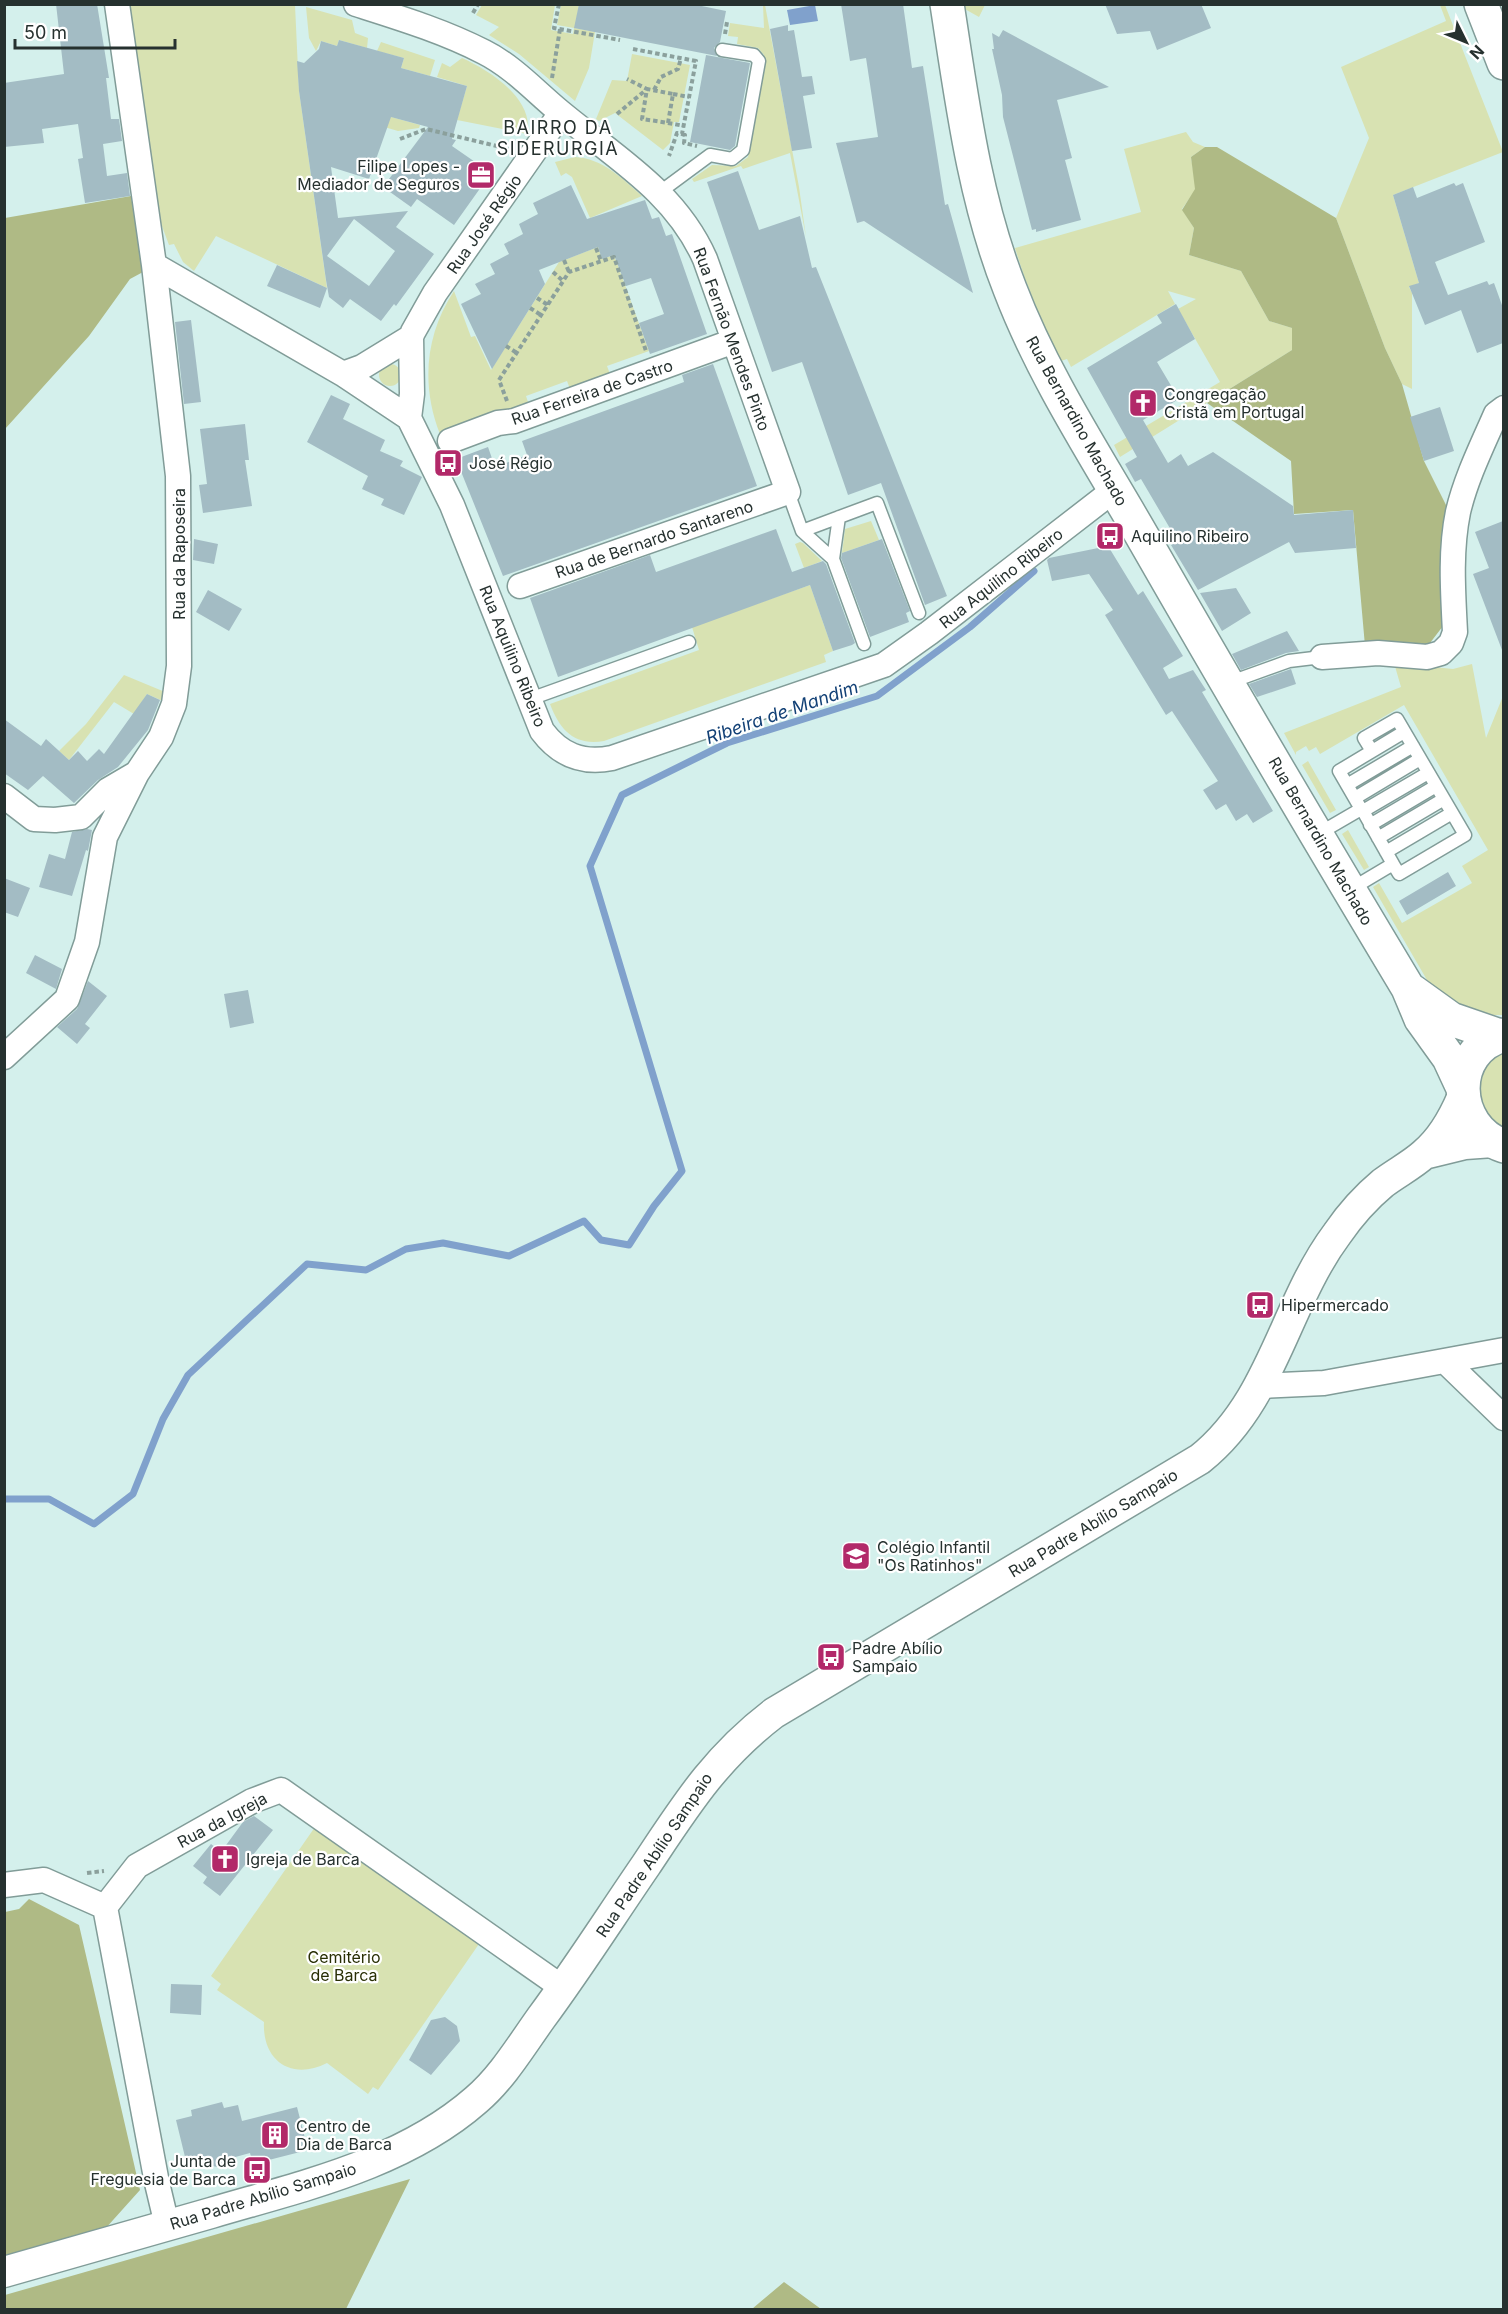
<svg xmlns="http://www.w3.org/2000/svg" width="1508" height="2314" font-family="Inter,sans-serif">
<rect width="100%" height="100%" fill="#d4f0ec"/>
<path fill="#d8e2b2" d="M504,4l51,1 -4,25 22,4 1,-6 -17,-3 4,-20h18l-4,23 20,4 -6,36 -14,33 -56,-47 -30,-19 10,-8 -23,-12 6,-10z
M127,5h168l4,86 28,197 -111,-52 -22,35 -11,-9 -9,-18 -5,1 -13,-35z
M763,5h2l34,182 7,50 -16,-84 -47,16 -2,-3 -47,16 -2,-3 20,-14 24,1 12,-9 16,-102 -6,-7 -21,-4 1,-7 -10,-1 2,-13 34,5z
M963,5h22l-6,12 -16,-9z
M1440,5h5l58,147 -110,43 26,88 -10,4 3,6v96l-10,-5 -17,-36 -49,-130 33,-80 -28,-71 105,-46z
M306,7l46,13 3,13 13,5 -1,10 -28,-8 -2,6 -16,-5 -5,10 -7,-13z
M381,42l54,18 -5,16 -29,-8 3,-10 -27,-7z
M632,54l58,11 -11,57h-5l-4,21 -7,7 -48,-37 -16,8 -3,-2 16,-39 15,1z
M462,58c27,12 73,41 65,76l-70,-14 10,-34 -30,-9 5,-14 8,4z
M370,111l50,14 -1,3 -21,3 -31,-9z
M1186,132l7,10 12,5 -14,10 5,32 -14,20 12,19 -5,27 52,16 28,50 23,7v22l-172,107 -6,-12 106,-63 -42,-73 18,-10 -28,-8 7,13 -104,63 -4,-8 -6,2c-18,-37 -34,-73 -46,-113l126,-36 -17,-63z
M575,157c27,1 48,22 67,39l-52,22 -18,-41 -6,-4 -5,3 -6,-14z
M598,247l4,12 12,-4 35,96 -42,15 3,8 -40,15 -3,-8 -41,15 2,6 -88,32c-19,-48 -15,-99 14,-143l17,46 4,-1 16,34 68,-108z
M379 375a11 11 0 1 1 22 0a11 11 0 1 1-22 0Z
M871,521l8,19 -37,13 3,-24z
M800,542l3,1 19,18 -18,7 -9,-24z
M810,585l23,66 -9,4 2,7 -222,79c-30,5 -44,-11 -54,-37l149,-54 -7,-23z
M1394,663l59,6 19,-5 14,74 17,-42v319c-30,1 -56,-13 -76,-35l-54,-93 6,-4 23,40 70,-40 -10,-17 26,-16 -84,-145 -84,49 -4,-7 -7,4 -3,-5 -10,6v3l-12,-22 117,-46z
M124,675l41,17v10l-18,-8 -13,20 -20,-12 -45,58 -10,-9 27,-27z
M1308,761l28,49 -6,3 -28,-48z
M1348,830l21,37 -5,3 -22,-36z
M1503,1049v82l-26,-27 3,-34z
M315,1827l166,114 -103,149 -5,-3 -5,7 -41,-31c-35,18 -65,-2 -63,-41l-47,-32 4,-6 -10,-8z"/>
<path fill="#afba85" d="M1205,147h12l119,71 49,130 17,36 22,77 22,44 -3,121 -13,17 -12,3h-53l-12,-136 -59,4 -3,-53 -84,-58 85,-53v-22l-23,-7 -28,-50 -52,-16 5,-27 -12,-18 13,-21 -4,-32z
M131,196l12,76 -13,7 -41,57 -84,93v-211z
M29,1899l50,26 61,265 -35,39 -100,27v-344l14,-3z
M410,2179l-64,130h-341v-14z
M784,2282l37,27h-69z"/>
<path fill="#80a1cc" d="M815,5l3,16 -28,4 -3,-15z"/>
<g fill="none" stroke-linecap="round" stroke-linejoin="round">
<path stroke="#80a1cc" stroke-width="7" d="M4,1499h45l45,25 39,-30 30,-75 25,-44 119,-111 59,6 40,-21 37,-6 66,13 75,-35 17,19 28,5 25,-39 28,-35 -92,-305 32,-71 105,-52 150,-47 93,-69 64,-56"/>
</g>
<path fill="#a3bcc4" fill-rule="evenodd" d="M56,4h41l12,74h-3l5,41h8l3,22 -19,3 4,32 20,-3 3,23 -45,7 -7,-44 5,-1 -5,-34 -36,5 2,14 -40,4v-64l60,-9z
M579,4h113l34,7 -6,31 -6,6 3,8 -143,-28z
M841,4h62l9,64 11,-2 22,139 3,-1 25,89 -109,-72 -7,2 -21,-80 42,-6 -12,-79 -16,3z
M1105,4h96l10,24 -54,22 -7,-19 -33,3z
M788,25v6l6,-1 8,47 10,-1 3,18 -12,2 9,52 -20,3 -22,-122z
M1003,30l106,57 -52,13 15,58 -7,2 16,60 -45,12v-3l-4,1 -29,-113 -1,-22 -10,-46h2l-2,-16 7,4z
M339,40l65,18 -3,10 66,18 -15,53 4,1 -4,6 39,27 -37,52 -37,-26 -6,8 -28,-20 45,-60 -37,-10 -22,62 -38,-12 7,51 70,-7 -12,16 38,27 -38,52 -2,-2 -13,17 -31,-22 -7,9 -14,-11 -3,-17 -27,-189 -2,-30 7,2 15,-14 2,-8 16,5zM354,219l41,32 -26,35 -42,-30z
M706,55l44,8 -15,83 -5,4 -40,-8z
M738,171l21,59 41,-14 12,52 4,-1 131,329 -22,9 -44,-122 -33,12 -46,-133 -30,10 -65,-190z
M1454,183l2,3 7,-3 22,59 -50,20 13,33 39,-14 2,4 5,-2 9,25v35l-26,10 -16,-43 -36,15 -16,-39 10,-3 -26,-88 20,-8 4,11z
M571,185l16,34 58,-19 7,19 7,-2 7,19 6,-2 35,100 -57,20 -11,-31 25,-9 -13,-36 -25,8 -12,-31 -12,4 -4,-12 -59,23 6,14 -53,85 -31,-65 20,-10 -6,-10 20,-10 -5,-10 19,-10 -5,-10 19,-10 -4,-10 19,-10 -5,-11z
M277,265l50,23 -7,20 -53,-22z
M1176,304l19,35 -38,23 22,37 -36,21 25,43 13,-9 7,12 25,-14 80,54 1,9 59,-5 3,38 -61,5 -6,-11 -91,48 -27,-45 7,-3 -37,-63 -6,3 -10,-18 12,-7 -50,-89 75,-45 -5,-8z
M191,320l10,82 -17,2 -9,-82z
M713,364l44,122 -254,90 -47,-117 32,-12 7,20 32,-12 -5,-14 162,-59 -2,-7z
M331,395l19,9 -7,15 42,21 -5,11 23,10 -3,5 22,11 -18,38 -23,-10 3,-6 -22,-10 6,-13 -61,-34z
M1440,407l14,44 -30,10 -14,-44z
M245,424l4,36h-4l7,46 -49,7 -4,-28 8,-1 -7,-55z
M1503,521v128l-1,1 -29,-76 16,-6 -14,-36z
M776,529l16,43 31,-11 3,3 29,79 -3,2 -19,6 -23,-66 -252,92 -28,-79 120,-43 6,17z
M194,539l24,5 -4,20 -21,-4z
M882,539l28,72 -4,2 3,9 -39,15 -29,-79 1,-5z
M1108,546l30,49 5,-4 40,65 -20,12 6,11 24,-9 13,20 -4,2 71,119 -20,12 -6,-9 -11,7 -10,-17 -10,6 -13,-20 15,-9 -46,-70 -6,4 -61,-100 8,-5 -24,-36 -37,7 -5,-21 2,-2z
M1236,588l15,25 -29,18 -22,-38z
M208,590l34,19 -13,22 -33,-19z
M1287,631l12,20 -13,2 -45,17 -9,-16z
M1291,669l5,15 -39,13 -8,-13z
M147,694l13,6 -12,30 -30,37 -20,13 -24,23 -31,-27 -15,14 -24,-17v-54l37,27 5,-7 23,21 9,-9 9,10 12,-12 5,5z
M87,829l5,1 -4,21 -2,-1 -14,46 -33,-9 10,-33 16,5 7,-27z
M1448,872l8,14 -49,29 -8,-14z
M4,878l26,10 -12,29 -14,-5z
M35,955l27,14 -6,20 -30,-16z
M88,981l19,15 -22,28 5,4 -13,16 -20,-17 20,-18z
M248,990l6,33 -24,5 -6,-34z
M254,1816l19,14 -53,66 -17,-13 4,-6 -14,-11 18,-22 10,8 22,-30z
M171,1984l31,1 -1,30 -31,-2z
M445,2017l12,9 3,15 -29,34 -22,-15 22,-40z
M222,2102l2,6 14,-3 4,16 55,-14 11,43 -55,14 -3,-11 -22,6 -11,8 -9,-2 -9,-7 -13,3 -10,-41 16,-4 -1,-6z"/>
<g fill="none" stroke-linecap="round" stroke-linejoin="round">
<g stroke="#819c98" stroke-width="15">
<path id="service" d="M660,192l50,-37 22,4 11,-9 16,-89 -5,-6 -32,-5
M788,492l14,39 31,28 31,85
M802,531l75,-28 42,110
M833,559l6,-42
M1228,683l61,-22 33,-4
M530,699l159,-57
M1372,751l-8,-13 33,-19 68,116 -66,39 -6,-10
M1347,785l66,-39
M1355,798l65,-39
M1361,809l-22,-38 65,-39
M1363,811l65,-38
M1370,825l66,-39
M1318,834l43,-25 2,2 30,53 -42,25
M1378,838l66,-39
M1386,852l66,-39"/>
</g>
<g stroke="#819c98" stroke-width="27">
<path id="minor" d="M356,4c44,14 87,27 128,48 28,14 51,39 75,59 55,46 116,80 146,148l83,233 -268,94
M154,265l189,109 66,44 43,87 90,226c18,24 40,33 70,27l272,-93 45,-32 185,-143
M343,374l19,-7 49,-30
M409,418l3,-24 -1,-57 2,-5 22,-39 126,-180
M450,441l48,-18 16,-2 220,-80
M1322,657l56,-4 49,4 14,-4 10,-10 4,-11c-2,-39 -5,-81 3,-120 8,-34 24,-66 38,-98l8,-6
M4,796l30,23 21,1 26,-3 27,-27 29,-17
M4,1057l63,-58 20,-57 18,-105 32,-64 24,-36 13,-33 5,-38 -1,-190 -24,-211 -37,-261
M1446,1362l58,56
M1259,1386l65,-3 180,-33
M4,1885l40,-5 61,27
M167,2225l-10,-42 -52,-276 32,-41 115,-65 29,-11 282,198"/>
</g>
<g stroke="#819c98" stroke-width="33">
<path id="tertiary" d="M1424,1154l41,-10 28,-2
M4,2272c69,-20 138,-40 207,-59 91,-27 192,-49 265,-113 26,-22 45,-54 65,-82 37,-50 70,-102 105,-153 40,-60 69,-107 128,-152l426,-254c73,-58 84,-154 137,-225 13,-19 28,-36 46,-51 13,-10 29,-18 41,-29 18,-15 29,-35 38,-56"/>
</g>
<g stroke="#819c98" stroke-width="36">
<path id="secondary" d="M947,4c15,97 27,194 63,285 34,89 88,170 135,252 86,150 174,299 263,447l13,31 28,39 13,28
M1412,991l39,28 49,17
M1504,1035c-56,15 -53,93 0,111"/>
</g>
<g stroke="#819c98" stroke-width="36">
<path id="primary" d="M1481,4l23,59"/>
</g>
<path stroke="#8ba09c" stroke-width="4" stroke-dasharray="4.5 3" stroke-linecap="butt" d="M559,4l-5,24 66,12
M473,13l5,-9
M725,34l2,-12
M633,49l63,12 -14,73 -5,-1 -8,23
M552,78l8,-49
M654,90l7,-13 17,-8 3,-11
M673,94l16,3
M617,114l30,-25 -20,-10
M668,123l5,-29 -26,-5 -5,30c14,2 28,4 42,7
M682,134l3,1 -1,8 13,3
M400,139l26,-10 83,20
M596,248l5,13
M564,260l5,12
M553,272l10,9
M537,298l11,7
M530,308l11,7
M506,346l11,7
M507,401l-8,-21 70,-108 45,-15 32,94
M87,1873l17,-2"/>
<use href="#service" stroke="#fff" stroke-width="12"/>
<use href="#minor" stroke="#fff" stroke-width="24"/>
<use href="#tertiary" stroke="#fff" stroke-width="30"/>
<use href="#secondary" stroke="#fff" stroke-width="33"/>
<use href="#primary" stroke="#fff" stroke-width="33"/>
</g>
<defs>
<g id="office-square" transform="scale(1.5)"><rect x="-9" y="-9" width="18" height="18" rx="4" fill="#b22969" stroke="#fff"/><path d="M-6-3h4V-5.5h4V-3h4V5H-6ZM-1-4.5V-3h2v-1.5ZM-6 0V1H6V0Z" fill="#fff"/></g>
<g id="church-square" transform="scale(1.5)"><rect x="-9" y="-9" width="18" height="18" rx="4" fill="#b22969" stroke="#fff"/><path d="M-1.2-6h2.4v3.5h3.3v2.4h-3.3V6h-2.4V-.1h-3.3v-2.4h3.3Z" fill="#fff"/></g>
<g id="bus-square" transform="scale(1.5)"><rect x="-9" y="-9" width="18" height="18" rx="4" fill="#b22969" stroke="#fff"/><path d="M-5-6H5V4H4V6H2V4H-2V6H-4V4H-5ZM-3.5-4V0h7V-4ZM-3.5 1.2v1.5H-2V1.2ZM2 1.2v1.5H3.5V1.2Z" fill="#fff"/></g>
<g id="school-square" transform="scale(1.5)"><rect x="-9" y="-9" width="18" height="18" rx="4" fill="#b22969" stroke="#fff"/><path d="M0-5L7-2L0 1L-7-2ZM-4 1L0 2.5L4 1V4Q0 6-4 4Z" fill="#fff"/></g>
<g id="building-square" transform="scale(1.5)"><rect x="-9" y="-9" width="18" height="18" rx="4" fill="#b22969" stroke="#fff"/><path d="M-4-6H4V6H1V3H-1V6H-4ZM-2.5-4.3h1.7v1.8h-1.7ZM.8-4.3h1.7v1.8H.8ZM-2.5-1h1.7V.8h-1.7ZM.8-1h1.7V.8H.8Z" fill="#fff"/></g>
</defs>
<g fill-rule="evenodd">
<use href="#office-square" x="481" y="175"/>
<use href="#church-square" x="1143" y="403"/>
<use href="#bus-square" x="448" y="463"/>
<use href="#bus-square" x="1110" y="536"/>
<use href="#bus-square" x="1260" y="1305"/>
<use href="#school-square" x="856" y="1556"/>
<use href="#bus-square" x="831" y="1657"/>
<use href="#church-square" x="225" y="1859"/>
<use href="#building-square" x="275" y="2135"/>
<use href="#bus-square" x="257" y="2170"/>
</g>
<g text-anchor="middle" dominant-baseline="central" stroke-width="4.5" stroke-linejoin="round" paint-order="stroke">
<g font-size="16" fill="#26312f" stroke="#fff" text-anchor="start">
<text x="460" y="166" text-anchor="end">Filipe Lopes -<tspan x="460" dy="18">Mediador de Seguros</tspan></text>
<text x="1164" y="394">Congregação<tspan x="1164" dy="18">Cristã em Portugal</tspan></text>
<text x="469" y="463">José Régio</text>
<text x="1131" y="536">Aquilino Ribeiro</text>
<text x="1281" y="1305">Hipermercado</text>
<text x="877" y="1547">Colégio Infantil<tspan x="877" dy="18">"Os Ratinhos"</tspan></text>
<text x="852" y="1648">Padre Abílio<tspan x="852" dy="18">Sampaio</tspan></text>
<text x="246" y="1859">Igreja de Barca</text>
<text x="296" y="2126">Centro de<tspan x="296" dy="18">Dia de Barca</tspan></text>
<text x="236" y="2161" text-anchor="end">Junta de<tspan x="236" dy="18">Freguesia de Barca</tspan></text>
</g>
<g font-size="16" fill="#26312f" stroke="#fff">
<text transform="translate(484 224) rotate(-55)">Rua José Régio</text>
<text transform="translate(732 339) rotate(70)">Rua Fernão Mendes Pinto</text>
<text transform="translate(592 392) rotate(-19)">Rua Ferreira de Castro</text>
<text transform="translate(1077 421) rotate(61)">Rua Bernardino Machado</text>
<text transform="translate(654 539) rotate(-19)">Rua de Bernardo Santareno</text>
<text transform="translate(179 554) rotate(-90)">Rua da Raposeira</text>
<text transform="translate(1001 578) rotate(-38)">Rua Aquilino Ribeiro</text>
<text transform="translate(513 656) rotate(68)">Rua Aquilino Ribeiro</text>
<text transform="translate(1321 841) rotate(60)">Rua Bernardino Machado</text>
<text transform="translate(1093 1523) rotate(-31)">Rua Padre Abílio Sampaio</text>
<text transform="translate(222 1820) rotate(-28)">Rua da Igreja</text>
<text transform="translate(654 1855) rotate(-56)">Rua Padre Abílio Sampaio</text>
<text transform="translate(263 2196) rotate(-17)">Rua Padre Abílio Sampaio</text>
</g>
<g font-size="16" fill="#292f05" stroke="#fff">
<text x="344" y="1957">Cemitério<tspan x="344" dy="18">de Barca</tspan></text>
</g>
<g font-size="18" letter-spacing="1.5" fill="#26312f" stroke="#fff">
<text x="558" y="127">BAIRRO DA<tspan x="558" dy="21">SIDERURGIA</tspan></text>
</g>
<g font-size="18" font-style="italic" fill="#134176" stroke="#fff">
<text transform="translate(782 712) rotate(-19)">Ribeira de Mandim</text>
</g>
</g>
<rect width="1508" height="2314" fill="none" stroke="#26312f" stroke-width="12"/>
<g transform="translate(1466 42) rotate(133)" stroke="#ffffff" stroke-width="4.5" paint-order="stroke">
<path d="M0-4.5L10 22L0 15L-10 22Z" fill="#26312f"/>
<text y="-9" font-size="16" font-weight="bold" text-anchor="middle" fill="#26312f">N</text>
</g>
<path d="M15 39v9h160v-9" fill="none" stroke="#26312f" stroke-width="3"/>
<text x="24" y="39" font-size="18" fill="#26312f" stroke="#ffffff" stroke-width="4.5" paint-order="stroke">50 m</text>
</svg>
